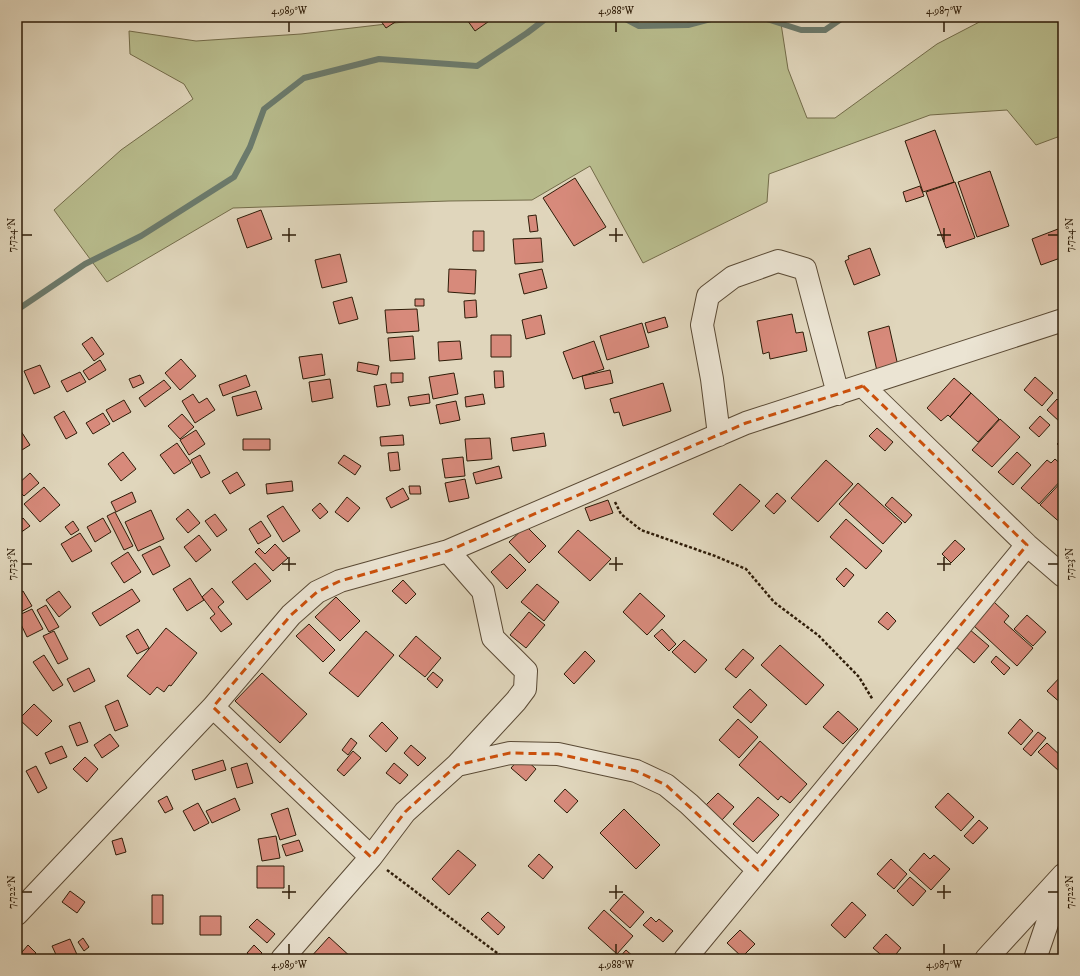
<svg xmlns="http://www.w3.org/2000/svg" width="1080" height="976" font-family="'IM FELL DW Pica',serif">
<rect width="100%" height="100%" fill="#e0d6bc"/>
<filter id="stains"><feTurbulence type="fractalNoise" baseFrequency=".005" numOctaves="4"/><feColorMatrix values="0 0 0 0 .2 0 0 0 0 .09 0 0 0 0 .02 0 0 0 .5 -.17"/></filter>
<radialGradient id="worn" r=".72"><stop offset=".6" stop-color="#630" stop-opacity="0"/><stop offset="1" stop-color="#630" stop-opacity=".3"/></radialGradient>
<path fill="#b8bc8d" stroke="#736c4a" d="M518,17h262l8,52 19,49h28l102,-74 52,-27h74v118l-27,10 -29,-35 -77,5 -161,59 -2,28 -124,61 -53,-97 -58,34 -83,1 -216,7 -126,74 -53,-72 67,-60 72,-51 -9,-15 -54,-30 -1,-23 67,10 105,-7 128,-15 83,2z"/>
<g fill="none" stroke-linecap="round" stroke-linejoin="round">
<path stroke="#6b7a6c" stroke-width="6" d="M622,17l17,9 49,-1 30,-8
M761,17l40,13h24l19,-13
M17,310l68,-46 56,-28 93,-59 16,-30 14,-38 40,-31 75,-19 98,7 50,-33 21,-16"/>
</g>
<path fill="#d78a7b" stroke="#2e1c08" d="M378,17h25l-17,11z
M465,17h30l-20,14z
M935,130l19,52 -31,10 -18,-51z
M990,171l19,55 -32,11 -19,-55z
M575,178l31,49 -32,19 -31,-48z
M955,182l20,56 -29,10 -20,-56z
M920,186l4,10 -18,6 -3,-10z
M261,210l11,29 -25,9 -10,-29z
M536,215l2,16 -8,1 -2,-16z
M1058,229l5,14v14l-22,8 -9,-26z
M473,231h11v20h-11z
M541,238l2,24 -28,2 -2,-25z
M870,248l10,27 -26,10 -9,-24 4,-2 -1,-3z
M340,254l7,28 -25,6 -7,-28z
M449,269l27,1 -1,24 -27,-2z
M542,269l5,19 -23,6 -5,-20z
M352,297l6,22 -19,5 -6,-22z
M415,299h9v7h-9z
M476,300l1,17 -12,1 -1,-17z
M417,309l2,22 -32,2 -2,-23z
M792,314l4,19 7,-1 4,19 -37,8 -1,-7 -6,2 -6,-33z
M541,315l4,19 -19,5 -4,-19z
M665,317l3,10 -20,6 -3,-10z
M642,323l7,24 -42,13 -7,-24z
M889,326l9,40 -21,5 -9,-39z
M491,335h20v22h-20z
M413,336l2,23 -25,2 -2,-23z
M92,337l12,17 -10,7 -12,-17z
M460,341l2,18 -23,2 -1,-19z
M594,341l10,28 -31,10 -10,-27z
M322,354l3,21 -22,4 -4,-22z
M181,359l15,17 -16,14 -15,-17z
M100,360l6,10 -17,10 -6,-9z
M358,362l21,4 -2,9 -20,-4z
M40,365l10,22 -16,7 -10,-23z
M610,370l3,13 -28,6 -3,-13z
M494,371h9l1,16 -9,1z
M80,372l6,10 -19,10 -6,-11z
M391,373h12v9l-12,1z
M454,373l4,21 -25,5 -4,-22z
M140,375l4,8 -11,5 -4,-9z
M246,375l4,11 -27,10 -4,-11z
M1035,377l18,16 -11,13 -18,-16z
M954,378l17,15 -21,24 -2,-2 -7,6 -14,-13z
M330,379l3,19 -21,4 -3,-20z
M164,380l7,8 -26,19 -6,-9z
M663,383l8,28 -48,15 -4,-14 -5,1 -4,-14z
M386,384l4,21 -13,2 -3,-21z
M256,391l6,18 -25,7 -5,-19z
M971,393l28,26 -21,23 -28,-25z
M193,394l6,9 8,-5 8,12 -20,13 -13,-22z
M429,394l1,9 -20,3 -2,-9z
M483,394l2,10 -19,3 -1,-10z
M1057,399l6,6v13l-3,4 -13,-12z
M124,400l7,12 -18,10 -7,-12z
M456,401l4,19 -20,4 -4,-19z
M64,411l13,22 -11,6 -12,-22z
M103,413l7,11 -17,10 -7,-11z
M182,414l12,13 -14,12 -12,-13z
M1040,416l10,9 -11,12 -10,-9z
M1000,419l20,18 -28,30 -20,-17z
M17,425l13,20 -13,8z
M877,428l16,14 -8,9 -16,-15z
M196,430l9,14 -16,11 -9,-15z
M544,433l2,13 -33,5 -2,-13z
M403,435l1,10 -23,1 -1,-9z
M490,438l2,21 -25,2 -2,-22z
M1063,438v11l-6,-5z
M243,439h27v11h-27z
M177,443l14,20 -17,11 -14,-19z
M123,452l13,17 -15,12 -13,-17z
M398,452l2,18 -10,1 -2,-18z
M1017,452l14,13 -18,20 -15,-13z
M200,455l10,18 -9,5 -10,-18z
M344,455l17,11 -6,9 -17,-12z
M463,457l2,19 -20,2 -3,-19z
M1055,459l8,7v12l-24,26 -18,-16 26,-28 4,3z
M826,460l27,24 -35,38 -27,-24z
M499,466l3,12 -26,6 -3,-11z
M237,472l8,13 -15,9 -8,-13z
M30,473l9,10 -15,13 -7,-7v-4z
M465,479l4,19 -20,4 -4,-19z
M1063,480v45l-23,-20z
M292,481l1,10 -26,3 -1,-10z
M858,483l44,40 -19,21 -44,-40z
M740,484l20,17 -28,30 -19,-17z
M409,486h11l1,8h-11z
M44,487l16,18 -20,17 -16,-18z
M403,488l6,11 -18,9 -5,-10z
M132,492l4,10 -20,10 -5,-10z
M777,493l9,8 -12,13 -9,-8z
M347,497l13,11 -12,14 -13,-10z
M892,497l20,18 -7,8 -20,-18z
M608,500l5,13 -23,8 -5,-13z
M320,503l8,9 -8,7 -8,-9z
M283,506l17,25 -17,11 -16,-26z
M188,509l12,14 -12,10 -12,-14z
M151,510l13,29 -26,12 -13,-29z
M115,512l18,34 -9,4 -17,-34z
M215,514l12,16 -10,7 -12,-16z
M23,518l7,8 -10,7 -3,-3v-7z
M103,518l8,14 -16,10 -8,-15z
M846,519l36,32 -16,18 -36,-32z
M73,521l6,9 -8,5 -6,-8z
M261,521l10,15 -13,8 -9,-15z
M526,526l20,20 -17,17 -20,-21z
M578,530l33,29 -21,22 -32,-29z
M80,533l12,18 -20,11 -11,-18z
M199,535l12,15 -15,12 -12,-15z
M955,540l10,9 -14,14 -9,-9z
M275,544l13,14 -15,13 -18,-19 4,-4 6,6z
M160,546l10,20 -17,9 -11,-20z
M128,552l13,20 -17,11 -13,-20z
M510,554l16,16 -19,19 -16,-17z
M255,563l16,18 -24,19 -15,-18z
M846,568l8,7 -10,12 -8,-8z
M190,578l14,22 -17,11 -14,-22z
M403,580l13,14 -10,10 -14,-13z
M537,584l22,18 -15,19 -23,-19z
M212,588l12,14 -6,5 14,17 -11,8 -11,-14 5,-4 -13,-17z
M132,589l8,12 -40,25 -8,-13z
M23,591l9,15 -15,8v-20z
M59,591l12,16 -12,10 -13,-17z
M640,593l25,23 -18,19 -24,-23z
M336,597l24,24 -20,20 -25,-24z
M994,602l15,14 -5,6 29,26 -16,18 -44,-41z
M46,605l13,22 -10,5 -12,-22z
M32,609l11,20 -16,8 -10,-21z
M529,612l16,13 -19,23 -16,-13z
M887,612l9,9 -8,9 -10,-8z
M1027,615l19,17 -13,14 -19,-17z
M309,624l26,26 -12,12 -27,-26z
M166,628l31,25 -26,33 -2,-1 -5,7 -7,-5 -7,8 -23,-19z
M138,629l11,19 -12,6 -11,-18z
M662,629l14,15 -7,7 -15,-15z
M969,629l20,17 -15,17 -20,-18z
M54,631l14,28 -10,5 -15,-28z
M366,631l28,24 -36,42 -29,-24z
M416,636l25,22 -16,19 -26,-21z
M684,640l23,20 -12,13 -23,-21z
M780,645l44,40 -18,20 -45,-40z
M743,649l11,9 -18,20 -11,-9z
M585,651l10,10 -21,23 -10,-10z
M44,655l19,30 -10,6 -20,-29z
M996,656l14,12 -6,7 -13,-13z
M89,668l6,13 -21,11 -7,-13z
M433,672l10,8 -6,8 -10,-9z
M262,673l45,41 -27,29 -45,-42z
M1063,674v29l-1,1 -15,-13z
M750,689l17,16 -16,18 -18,-16z
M118,700l10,26 -13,5 -10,-25z
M34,704l18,17 -15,15 -18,-17z
M838,711l20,18 -15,15 -20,-17z
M738,719l20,18 -19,21 -20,-18z
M1020,719l13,12 -12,14 -13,-12z
M80,722l8,20 -11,4 -8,-20z
M382,722l16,16 -12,14 -17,-16z
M1038,732l8,6 -15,18 -8,-7z
M110,734l9,12 -17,12 -8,-13z
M351,738l6,5 -9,12 -6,-5z
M760,741l47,43 -17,19 -9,-7 -3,4 -39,-35z
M1047,743l16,15v8l-4,5 -21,-19z
M411,745l15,13 -8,8 -14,-13z
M62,746l5,11 -17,7 -5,-11z
M353,751l8,7 -17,18 -7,-6z
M522,756l14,13 -10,12 -15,-13z
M85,757l13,12 -11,13 -14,-13z
M223,760l3,10 -31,10 -3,-10z
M247,763l6,20 -16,5 -6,-20z
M394,763l14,12 -8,9 -14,-11z
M36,766l11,22 -9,5 -12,-22z
M565,789l13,12 -11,12 -13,-12z
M718,793l16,14 -12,13 -16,-15z
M948,793l26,24 -13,14 -26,-24z
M167,796l6,13 -8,4 -7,-12z
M758,797l21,18 -26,27 -20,-18z
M235,798l5,12 -28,13 -6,-12z
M198,803l11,20 -15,8 -11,-20z
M288,808l8,27 -16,5 -9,-26z
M624,809l36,36 -24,24 -36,-36z
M979,820l9,8 -15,16 -9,-8z
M276,836l4,22 -18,3 -4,-22z
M122,838l4,14 -10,3 -4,-14z
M299,840l4,11 -17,5 -4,-11z
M458,850l18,15 -27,30 -17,-16z
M924,853l6,6 4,-4 16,14 -19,21 -22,-20z
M539,854l14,13 -10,12 -15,-13z
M891,859l16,15 -13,15 -17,-15z
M257,866h27v22h-27z
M910,877l16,14 -13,15 -16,-15z
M70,891l15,11 -8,11 -15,-11z
M624,894l20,18 -14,16 -20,-18z
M152,895h11v29h-11z
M852,902l14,13 -21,23 -14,-13z
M604,910l29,26 -16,18 -29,-26z
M488,912l17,15 -7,8 -17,-16z
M200,916h21v19h-21z
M651,917l5,5 3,-3 14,12 -10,11 -20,-17z
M257,919l18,15 -8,9 -18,-16z
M740,930l15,14 -13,13 -15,-14z
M886,934l15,14 -9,11h-6l-13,-11z
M329,937l24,22h-44z
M83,938l6,9 -5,4 -6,-9z
M70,939l9,20h-21l-6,-13z
M28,945l8,8 -5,6h-14v-1z
M254,945l8,8 -5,6h-3l-7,-6z
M626,950l10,9h-18z"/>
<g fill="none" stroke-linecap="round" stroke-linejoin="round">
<g stroke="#5a4a35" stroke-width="24">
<path id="street" d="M863,386l164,159 36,31
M719,435l-7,-56 -10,-54 6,-29 25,-19 45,-16 27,8 33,125
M213,707l158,150
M457,765l53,-12 48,1 78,17 30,14 23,19 69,66
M17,914l196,-207 78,-92 26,-23 23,-11 108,-30 298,-128 317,-103
M282,959l89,-102 34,-45 52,-47 59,-64 9,-12 1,-18 -33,-33 -10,-47 -35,-40
M685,959l342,-414
M986,959l77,-84
M1035,959l26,-76"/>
</g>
<path stroke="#2e1c08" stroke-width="2.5" stroke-dasharray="3 2" stroke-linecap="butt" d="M615,502l6,12 20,16 74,26 31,13 28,33 44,33 41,42 14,23
M387,870l118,89"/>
<use href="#street" stroke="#ebe4d3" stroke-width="22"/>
</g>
<path fill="none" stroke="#cc500b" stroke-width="3" stroke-dasharray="8 5" stroke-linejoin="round" d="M863,386l164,159 -269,325 -92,-85 -30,-14 -78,-17 -48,-1 -53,12 -52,47 -34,45 -158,-150 78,-92 26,-23 23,-11 108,-30 298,-128z"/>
<path fill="none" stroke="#2e1c08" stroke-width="1.5" d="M289,22v10M616,22v10M944,22v10M289,228v14M616,228v14M944,228v14M22,235h10M282,235h14M609,235h14M937,235h14M1048,235h10M289,557v14M616,557v14M944,557v14M22,564h10M282,564h14M609,564h14M937,564h14M1048,564h10M289,885v14M616,885v14M944,885v14M22,892h10M282,892h14M609,892h14M937,892h14M1048,892h10M289,944v10M616,944v10M944,944v10"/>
<rect width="1080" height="976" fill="none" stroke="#e0d6bc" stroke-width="44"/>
<rect x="22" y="22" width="1036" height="932" fill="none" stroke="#2e1c08" stroke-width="1.5"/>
<g font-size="10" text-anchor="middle" fill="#2e1c08">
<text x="289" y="14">4.989°W</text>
<text x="616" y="14">4.988°W</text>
<text x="944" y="14">4.987°W</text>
<text transform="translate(11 235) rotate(-90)" y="4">7.724°N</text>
<text transform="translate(1069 235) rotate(-90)" y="4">7.724°N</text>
<text transform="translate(11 564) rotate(-90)" y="4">7.723°N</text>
<text transform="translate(1069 564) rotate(-90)" y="4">7.723°N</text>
<text transform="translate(11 892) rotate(-90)" y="4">7.722°N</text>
<text transform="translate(1069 892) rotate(-90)" y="4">7.722°N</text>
<text x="289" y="968">4.989°W</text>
<text x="616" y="968">4.988°W</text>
<text x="944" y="968">4.987°W</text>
</g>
<rect width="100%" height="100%" filter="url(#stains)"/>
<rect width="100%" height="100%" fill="url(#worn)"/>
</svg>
